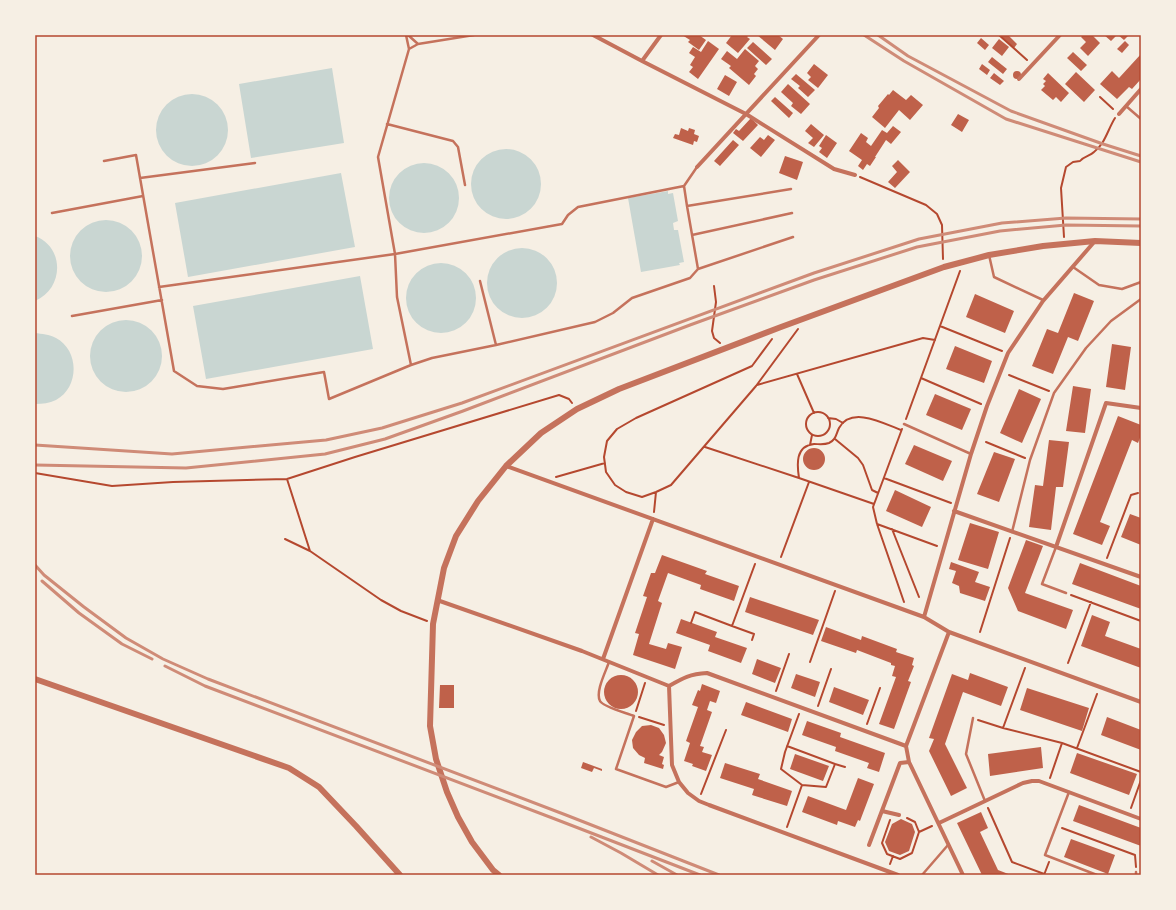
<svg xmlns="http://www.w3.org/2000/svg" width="1176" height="910" font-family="'PT Sans Narrow',sans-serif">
<rect width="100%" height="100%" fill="#f6efe4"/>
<path fill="#c9d6d2" d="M332,68l12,75 -93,15 -12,-74z
M156 130a36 36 0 1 1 72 0a36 36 0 1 1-72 0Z
M471 184a35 35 0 1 1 70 0a35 35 0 1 1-70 0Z
M389 198a35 35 0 1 1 70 0a35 35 0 1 1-70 0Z
M341,173l14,74 -167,30 -13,-74z
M668,191v3l5,-1 5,28 -5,2 1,7h4l6,32 -5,1 1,2 -39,7 -13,-74z
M70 256a36 36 0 1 1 72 0a36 36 0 1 1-72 0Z
M35,236c30,11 29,53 0,65z
M487 283a35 35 0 1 1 70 0a35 35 0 1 1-70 0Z
M406 298a35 35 0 1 1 70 0a35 35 0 1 1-70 0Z
M360,276l13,73 -167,30 -13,-73z
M90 356a36 36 0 1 1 72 0a36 36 0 1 1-72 0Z
M35,333c7,1 14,1 21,5 23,12 24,49 0,62 -7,3 -13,4 -21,4z"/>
<path fill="#bf614a" d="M682,35h17l7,5 -7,10 -11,-8 2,-2z
M732,35h17l-2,2 3,2 -12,14 -12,-10z
M757,35h21l5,4 -8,11z
M1000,35h8l9,9 -3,4z
M1083,35h9l8,8 -12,13 -8,-8 6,-6 -5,-5z
M1104,35h13l-6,6z
M1118,35h9l1,1 -4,4z
M981,38l8,7 -4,5 -8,-7z
M999,39l10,8 -7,9 -10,-8z
M708,41l11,8 -21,30 -9,-7 4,-5 -3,-2 5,-8 -6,-4 4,-6 8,5z
M1125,41l4,4 -7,8 -5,-4z
M753,42l19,17 -6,6 -19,-17z
M745,49l14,12 -4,5 3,3 -4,5 2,2 -7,9 -20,-17 2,-2 -10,-7 6,-8 10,8z
M1073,52l14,13 -6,6 -14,-13z
M1141,54v25l-9,10 -3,-2 -12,12 -17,-15 12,-13 7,7z
M992,57l15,12 -4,5 -15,-12z
M814,64l14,11 -10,13 -10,-8 3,-3 -4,-4z
M982,64l8,6 -3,5 -8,-6z
M1013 75a4 4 0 1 1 8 0a4 4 0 1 1-8 0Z
M1076,72l19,18 -11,12 -19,-18z
M994,73l10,8 -4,4 -10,-7z
M1048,73l21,20 -8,9 -5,-5 -3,3 -12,-10 4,-4 -2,-2 3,-3 -3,-2z
M796,74l19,16 -7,7 -10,-9 2,-2 -9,-7z
M725,75l12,7 -8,14 -12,-7z
M788,84l22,20 -9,10 -10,-8 2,-3 -12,-11z
M893,90l13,10 5,-5 12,10 -13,15 -11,-10 -14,18 -13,-11 7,-9 -1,-2 10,-12 1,1z
M775,97l18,16 -4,5 -18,-17z
M958,114l11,6 -7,12 -11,-7z
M751,118l7,7 -15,16 -10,-8 3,-4 3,2z
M811,124l13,11 -10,12 -6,-4 5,-5 -8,-7z
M893,126l8,6 -10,12 -5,-4 -11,17h1l-6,9 -3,-2 -4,6 -5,-4 4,-6 -13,-9 12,-18 7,5 -2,4 5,4 11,-16 5,3z
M681,128l7,3 1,-3 6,2 -1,4 5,2 -2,6 -3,-1 -1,4 -20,-7 2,-4 4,1z
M768,135l7,5 -14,17 -11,-9 10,-11 4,3z
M826,135l11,8 -10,15 -8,-6 3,-4 -3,-2z
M733,140l6,5 -19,21 -6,-5z
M785,156l18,6 -6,18 -18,-7z
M898,160l12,12 -15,16 -7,-6 9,-10 -5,-6z
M1074,293l20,8 -16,40 -10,-4 -15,37 -21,-8 15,-37 11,4z
M975,294l39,17 -9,22 -39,-16z
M1112,344l19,3 -6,43 -19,-3z
M955,346l37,15 -8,22 -38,-14z
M1073,386l18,3 -6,44 -19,-2z
M1019,389l22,10 -19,44 -22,-10z
M935,394l36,15 -9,21 -36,-15z
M1118,416l23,9v10l-3,8 -6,-3 -32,82 10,4 -8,19 -29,-11z
M1049,440l20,2 -6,45h-7l-5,43 -22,-3 6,-42 8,1z
M914,445l38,16 -9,20 -38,-17z
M803 459a11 11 0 1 1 22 0a11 11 0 1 1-22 0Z
M994,452l21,7 -16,43 -22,-8z
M895,490l36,17 -9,20 -36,-16z
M1130,514l11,4v27l-20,-8z
M970,523l29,9 -11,37 -30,-9z
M1026,540l17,6 -18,47 48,17 -7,19 -48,-18 -10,-23z
M662,555l45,16 -2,3 34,12 -5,15 -34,-12 1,-4 -33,-12 -10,28 4,2 -13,41 17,5 2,-6 14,4 -7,22 -42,-14 6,-21 -4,-1 12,-36 -4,-1 8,-23h4z
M951,562l28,10 -4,10 15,5 -5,14 -25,-8 -1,-7 -7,-3 4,-12 -7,-2z
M1080,563l61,23v23l-69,-25z
M750,597l69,23 -6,15 -68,-23z
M1092,615l18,7 -5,14 36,13v19l-60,-22z
M681,619l36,13 -2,5 32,11 -6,15 -33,-12 2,-6 -34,-12z
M826,627l35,13 1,-4 35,13 -1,3 18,6 -2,7 2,1 -6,15 3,1 -17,47 -15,-5 17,-47 -4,-1 3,-10 -4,-1v-2l-34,-13 -1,3 -35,-12z
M757,659l24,9 -6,15 -23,-9z
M970,673l38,14 -7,19 -38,-14 -18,52 22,44 -16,8 -22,-45 5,-12 -5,-1 23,-64 16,6z
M796,674l24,8 -5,15 -24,-9z
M604 692a17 17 0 1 1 34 0a17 17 0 1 1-34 0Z
M702,684l18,7 -4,12 -6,-2 -3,9 5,2 -12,34 4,1 -2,5 10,3 -6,16 -14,-5 1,-2 -9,-3 6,-18 -4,-2 12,-34 -6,-2 6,-15 2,1z
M440,685h14v23h-15z
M834,687l35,13 -6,15 -34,-13z
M1027,688l62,20 -7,23 -62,-21z
M746,702l46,17 -4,13 -47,-17z
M1107,717l34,13v20l-40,-15z
M807,721l34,12 -1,4 45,16 -6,19 -12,-4 2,-5 -34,-12 1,-4 -34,-12z
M651,725l8,3 5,7 2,8 -4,9 -3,3 5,2 -2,7 2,1 -1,4 -19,-6 1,-5 -6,-3 -6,-7 -1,-8 4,-8 6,-6z
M1041,747l2,21 -53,8 -2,-22z
M1077,753l60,21 -8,21 -59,-22z
M795,754l34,12 -6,15 -33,-12z
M583,762l19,7v2l-8,-3 -2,4 -11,-4z
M725,763l35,11 -2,5 34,12 -5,15 -35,-11 2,-6 -34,-11z
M858,778l16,6 -14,37 -2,-1 -3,7 -17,-6 -1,4 -35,-13 6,-16 38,14z
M1079,805l62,23v18l-68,-25z
M981,812l7,16 -8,4 18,38 13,5h-29l-25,-52z
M901,819l11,5 3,8 -6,19 -9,4 -11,-4 -4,-9 7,-18z
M1071,839l44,16 -7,19 -44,-17z"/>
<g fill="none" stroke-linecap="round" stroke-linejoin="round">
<path stroke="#b5482f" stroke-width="2" d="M999,35l28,25
M1100,97l13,12
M860,177l66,28 11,9 5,11 1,34
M1064,237l-3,-49 5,-21 7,-5 7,-1c4,-5 10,-5 14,-9 11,-8 14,-23 21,-34
M714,286l2,16 -4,29 2,7 6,5
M940,326l62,25
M772,339l-20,27 -116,52 -19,11 -10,12 -3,16 2,15 9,13 11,7 16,5 14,-5 15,-7 85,-99 42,-57
M797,374l17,39
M1009,375l40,16
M921,378l60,26
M757,385l166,-47 12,2
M806 424a12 12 0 1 1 24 0a12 12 0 1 1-24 0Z
M828,418l8,1 7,4
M906,419l54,-148
M902,429l-29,78 4,17 27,78
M835,439l23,19 5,7 9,25 6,3
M986,442l39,16
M810,445l2,-10
M705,447l94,31c-2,-13 -4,-32 15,-34 5,0 10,1 15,-1 7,-3 7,-9 10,-15 12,-22 44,-5 62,2
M35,473l77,13 61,-4 114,-3 68,-22 204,-62 10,4 3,4
M556,477l49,-14
M799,478l75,26
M884,478l67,25
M287,479l23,72
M654,512l2,-20
M877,524l60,22
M892,529l27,68
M285,539l25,12 71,49 20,11 26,10
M781,557l28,-75
M1107,558l24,-63 7,-2
M1071,595l70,26
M691,623l4,-11 37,14
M980,632l30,-94
M752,640l2,-6 -22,-8 23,-62
M810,662l25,-71
M1068,663l23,-61
M776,691l13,-37
M818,706l13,-37
M636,711l9,-28
M799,714l-14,38 -4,17 21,16
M639,717l25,8
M978,720l25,8 59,15 79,29
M867,724l13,-36
M1003,728l22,-60
M787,746l48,18
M1077,748l20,-54
M1050,778l12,-35
M701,794l25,-64
M988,808l24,54 35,13
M1131,808l10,-28
M890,820l-8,23 5,11 13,5 12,-6 7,-21 -4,-10 -8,-4
M787,827l15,-42 24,2 9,-23 10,3
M1062,828l73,27 1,12
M919,832l13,-6
M890,864l3,-8
M1044,875l5,-13"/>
<path stroke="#c5725c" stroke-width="2.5" d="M406,35l3,14 -31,108 17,97 2,43 14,68
M408,35l10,9 -9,5
M418,44l56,-9
M1126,106l15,13
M387,124l66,17 5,6 7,38
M104,161l32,-6 38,216 23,15 26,3 101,-17 5,27 82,-34 21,-7 64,-13 99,-23 18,-9 19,-15 58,-20 8,-9 95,-32
M697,167l-13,19 3,20 104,-17
M140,178l115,-15
M687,206l11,63
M52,213l91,-17
M692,235l100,-22
M989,255l5,22 49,23
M1073,267l26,18 23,4 19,-7
M480,281l16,64
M159,287l236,-33 167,-30 6,-9 10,-8 106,-21
M72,316l90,-16
M904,424l67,30
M1012,532l18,-72 24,-67 32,-45 25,-27 30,-22
M1056,547l-14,37 24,9
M609,662c-3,9 -14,30 -9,39 3,6 27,12 34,15l-18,53 50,18 13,-5
M973,718l-7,36 19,47
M1069,792l-24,63 52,20
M1136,872v3
M922,875l26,-30"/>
<path stroke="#c5725c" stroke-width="4" d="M593,35l49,26 104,53 88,55 21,6
M642,61l19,-26
M1019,79l41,-44
M1119,114l22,-25
M697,167l122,-132
M506,466l418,151 25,15 192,70
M954,511l187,66
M1056,547l50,-144 35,5
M437,600l145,51 87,35
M924,617l47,-163 16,-48 21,-53 35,-52 52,-60
M949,632l-43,114 3,16 54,113
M603,659l50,-140
M669,686l3,79 7,17 9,11 11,8 10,4 189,70
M669,686c14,-8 21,-12 38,-13l199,73
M882,811l17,4
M939,823l84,-40 9,-2h7l102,38
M869,845l31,-82 9,-1"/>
<path stroke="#c5725c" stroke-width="6" d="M35,679l254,89 30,19 37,39 44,49
M499,875l-6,-5 -21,-28 -14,-25 -11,-25 -11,-33 -6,-33 3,-102 11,-56 12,-32 22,-35 28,-35 35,-33 36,-24 42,-20 162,-62 163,-60 45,-12 54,-9 52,-5 46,2"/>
<path stroke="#cf8b77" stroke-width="3" d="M864,35l40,26 102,58 135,43
M878,35l30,21 103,55 92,33 38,12
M35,445l137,9 154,-14 56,-12 80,-25 352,-130 105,-34 83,-16 64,-5 75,1
M35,465l151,3 139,-14 60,-15 78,-28 227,-86 124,-45 103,-33 83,-16 66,-6 75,1
M35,565l9,10 40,32 42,31 37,21 45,20 358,136 153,60
M42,581l37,32 43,31 30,15
M165,666l40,20 350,133 145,56
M591,837l30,16 37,22
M652,861l25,14"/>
</g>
<rect width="1176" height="910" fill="none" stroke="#f6efe4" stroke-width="72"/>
<rect x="36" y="36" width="1104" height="838" fill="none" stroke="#b5482f" stroke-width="1.5"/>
</svg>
